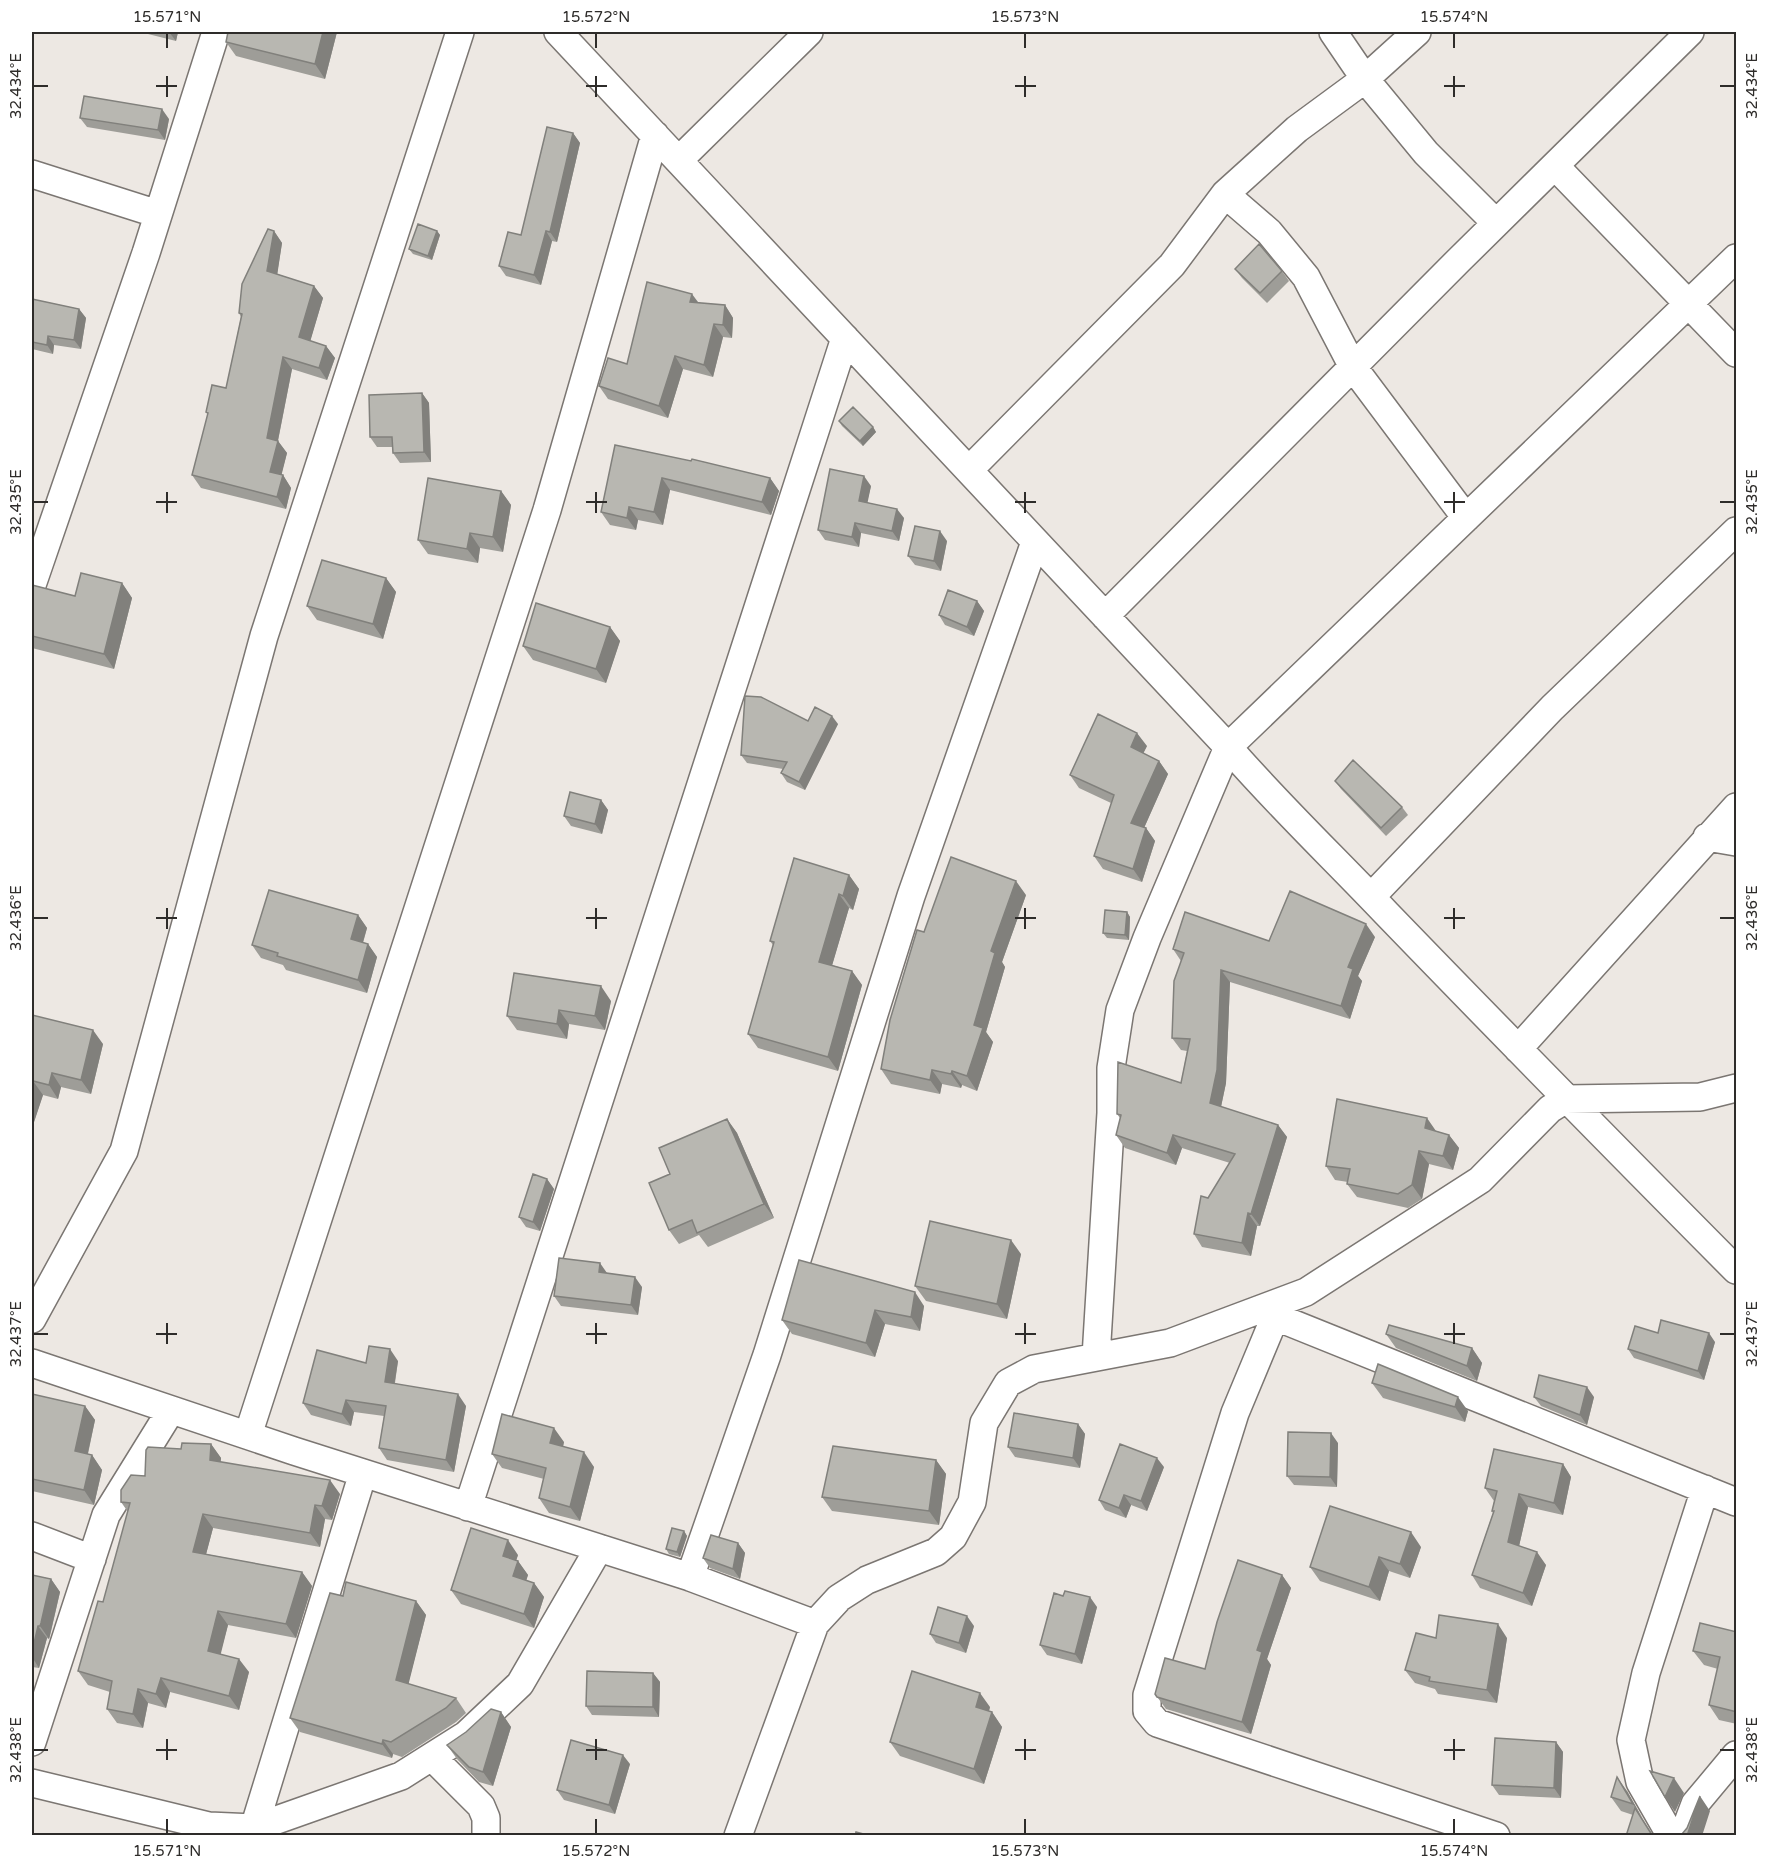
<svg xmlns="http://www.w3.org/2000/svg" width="1768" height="1867" font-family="'Varela Round',sans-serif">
<rect width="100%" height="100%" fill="#ede8e3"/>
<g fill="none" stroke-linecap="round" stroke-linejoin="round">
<g stroke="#7b7672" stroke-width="30">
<path id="minor" d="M558,32l670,715c51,59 106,111 159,167 116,120 232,238 349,356
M1333,32l32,47 61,74 70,70
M679,160l130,-128
M1555,166l181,187
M32,174l126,40
M1225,194l44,38 37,45 47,90 113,151
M969,470l203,-205 53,-71 72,-65 68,-50 52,-47
M32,585l114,-332 70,-221
M1105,616l354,-356 231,-228
M1707,837l29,5
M1371,897l181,-189 184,-177
M1518,1049l218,-242
M1259,1310l477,192
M1275,1317l-40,96 -88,282v16l10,12 339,113
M32,1319l92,-168 140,-515 196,-604
M1096,1357l15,-244v-45l9,-58 27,-72 81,-191 508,-489
M32,1363l262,88 396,126 125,47
M248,1435l299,-925 108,-375
M468,1507l377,-1169
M32,1536l60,23
M690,1577l77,-222 144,-459 124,-354
M32,1742l74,-227 65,-105
M432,1757l49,49 5,12v18
M32,1783l177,43 45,2 147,-52 65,-41 54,-51 79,-136
M254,1828l109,-355
M738,1836l77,-212 24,-26 28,-18 69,-28 17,-15 19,-35 12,-79 24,-40 26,-14 136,-26 136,-51 174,-112 70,-71 16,-10 134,-2 36,-9
M1671,1836l-31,-54 -9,-42 15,-67 59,-184
M1683,1836l12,-32 41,-49"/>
</g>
<use href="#minor" stroke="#fff" stroke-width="27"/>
</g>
<path fill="#9e9d98" d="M140,32h38l-2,9z
M337,32l-12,47 -89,-23 -10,-14z
M80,118l89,1 -4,21 -78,-13z
M573,133l7,10 -23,99 -5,-1 -11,44 -35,-9 -7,-10 22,-31z
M274,231l8,12 -5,31 37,12 9,12 -13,43 16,5 9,12 -8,22 -35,-11 -14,72 9,12 -6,22h2l8,13 -5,21 -85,-21 -9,-13 16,-60 -2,-3 20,-24 15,-71 -2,-4z
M437,231l3,4 -8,25 -19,-6 -4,-5z
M1235,269l47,2 7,10 -22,22 -25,-25z
M32,299l47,10 7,9 -5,31 -27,-4 -1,9 -21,-5z
M699,303l26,2 8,13 -1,20 -9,-1 -10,40 -30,-8 -15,49 -60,-19 -9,-13 28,-22z
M422,393l7,10 2,59 -31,1 -7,-10 -1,-6h-15l-7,-10z
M839,421l34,6 3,5 -13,14 -21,-20z
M615,445l155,33 9,13 -8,24 -101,-25 -7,35 -25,-5 -2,10 -26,-5 -9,-13z
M871,486l-4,16 37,16 -5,23 -38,-8 -2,14 -34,-7 -7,-10z
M501,491l10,14 -8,47 -23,-4 -2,15 -50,-9 -10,-14z
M947,541l-6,30 -26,-6 -7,-9z
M386,578l10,14 -13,47 -66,-19 -10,-14z
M122,583l10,15 -18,71 -82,-21v-63l43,11z
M977,601l7,10 -10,25 -29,-11 -6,-10z
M610,627l10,14 -14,42 -73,-23 -10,-14z
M808,721l30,3 -33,66 -18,-8 -6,-9 2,-4 -36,-6 -6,-8z
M1147,746l-4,7 16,8 9,13 -24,54h2l9,13 -13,41 -39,-13 -9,-13 17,-53 -32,-15 -9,-13z
M1335,781l67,26 6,8 -22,21 -45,-47z
M601,800l7,10 -6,24 -31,-8 -7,-10z
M849,875l10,14 -6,21 -4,-2 -17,57 20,6 10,14 -24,86 -80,-23 -10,-14 25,-89 -3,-4z
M1026,895l-24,67 3,5 -19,65 7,10 -16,49 -15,-6 -1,3 -19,-4 -2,10 -49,-10 -10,-15 43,-137z
M1127,912l3,5 -1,23 -22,-2 -4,-5z
M358,915l9,13 -4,15 5,1 9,13 -10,36 -81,-23 -3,-5 -22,-7 -9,-13z
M1375,937l-17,39 4,5 -12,38 -120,-37 -4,101 -5,24 57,18 9,12 -27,89h-3l-6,30 -49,-9 -8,-13 14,-36 22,-35 -48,-15 -6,17 -51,-17 -9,-13 4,-17 -3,-4 64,-31 6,-32 -6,-1 -9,-12 9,-77 -8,-12 96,-8z
M611,1001l-6,29 -36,-6 -2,15 -50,-9 -10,-14z
M32,1015l71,29 -12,50 -30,-7 -3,12 -15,-4 -11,33z
M727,1119l10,14 37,85 -66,29 -9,-12 -20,9 -10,-14 1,-56z
M1436,1131l13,4 10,13 -6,22 -24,-6 -7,35 -14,9 -51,-11 -10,-13 1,-2 -13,-2 -9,-14z
M547,1179l7,10 -14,42 -14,-4 -7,-10z
M1021,1254l-14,65 -81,-18 -11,-15z
M799,1260l125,46 -4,25 -35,-7 -10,33 -83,-23 -10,-14z
M607,1273l35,14 -4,28 -77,-9 -7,-10z
M1658,1333l57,9 -11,38 -70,-22 -6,-9z
M1386,1334l86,14 10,15 -5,18 -81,-33z
M398,1361l-3,22 71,23 -12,66 -67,-12 -8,-12 5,-32 -30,-4 -3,14 -40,-11 -8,-12 63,-40z
M1372,1383l96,28 -3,11 -82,-24z
M32,1394l53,12 10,14 -7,34 4,1 10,15 -8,35 -62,-14z
M1534,1397h60l-7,28 -46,-19z
M1078,1424l7,10 -5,34 -65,-11 -7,-10z
M564,1442l-1,5 31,20 -14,54 -31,-8 -10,-15 5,-19 -42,-11 -10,-14z
M1338,1443l-1,44 -43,-2 -7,-9z
M211,1444l10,14 -1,4 120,32 -8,26 -7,-1 -5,28 -107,-19 -7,26 96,18 10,14 -16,52 -68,-13 -8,29 29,18 -10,38 -69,-18 -4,16 -18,-5 -5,25 -26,-5 -10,-14 3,-17 -22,-7 -10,-14 25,-69 25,-90 -7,-10 60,-53z
M936,1460l10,14 -7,51 -107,-14 -10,-14z
M1563,1464l8,13 -8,38 -35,-8 -9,39 27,19 -14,41 -52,-18 -8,-13 21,-62 -1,-2 2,-10 -9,-13z
M1164,1467l-17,44 -16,-6 -5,13 -21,-8 -6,-10z
M684,1531l3,5 -7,21 -11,-3 -3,-5z
M738,1543l7,10 -5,26 -30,-11 -7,-10z
M1421,1547l-11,31 -21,-7 -9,30 -60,-20 -10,-14z
M518,1555l-2,5 2,1 10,14 -2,5 8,3 10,14 -10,31 -73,-24 -10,-14z
M32,1575l19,4 9,13 -10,44 -1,3 -2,-1 -8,30 -7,-1z
M1282,1575l9,13 -24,71 4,6 -20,69 -85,-25 -11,-15 50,-25z
M343,1596l73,5 10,14 -18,69 48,14 10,15 -10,9 -54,35 -9,-3 -1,4 -92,-26 -10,-14z
M1063,1596l34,11 -15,57 -35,-9 -7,-10z
M974,1626l-8,27 -30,-10 -6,-9z
M1737,1632v92l-18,-4 -10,-15 9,-36 -14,-4 -11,-14z
M1436,1638h71l-10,65 -59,-9 -3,-5 -20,-6 -10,-13z
M653,1673l7,9 -1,35 -67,-2 -6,-9z
M990,1707l-1,4 3,1 10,15 -18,57 -84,-28 -10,-14z
M501,1712l10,15 -18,59 -14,-4 -22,-23 -10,-14z
M1556,1742l7,10 -2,46 -62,-3 -7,-10z
M630,1764l-15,50 -51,-14 -7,-10z
M1627,1791l15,27 11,17 -27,1 7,-21 -12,-4 -10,-14z"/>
<path fill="#81807c" d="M169,32h9l-2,9z
M323,32h14l-12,47 -10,-15z
M162,109l7,10 -4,21 -7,-10z
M573,133l7,10 -23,99 -7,-10z
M274,231l8,12 -6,40 -9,-12z
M437,231l3,4 -8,25 -4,-4z
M546,231l6,10 -11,44 -7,-10z
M314,286l9,12 -15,51 -9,-12z
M692,294l9,12 -11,-4z
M725,305l8,13 -1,20 -9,-13z
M79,309l7,9 -5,31 -7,-9z
M714,324l9,13 -10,40 -9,-12z
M48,336l6,9 -1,9 -6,-9z
M326,346l9,12 -8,22 -8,-12z
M675,356l8,13 -15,49 -9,-12z
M283,357l9,12 -15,76 1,-4 9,12 -8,32 -9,-13 -3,-34z
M422,393l7,10 2,59 -7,-10z
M873,427l3,5 -13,14 -3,-5z
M283,475l8,13 -5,21 -9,-12z
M864,476l7,10 -5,24 -7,-9z
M662,478l8,12 -7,35 -9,-13z
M770,478l9,13 -8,24 -9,-13z
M501,491l10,14 -8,47 -10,-15z
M629,507l9,13 -2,10 -9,-12z
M897,509l7,9 -5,23 -7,-10z
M855,523l6,10 -2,14 -7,-10z
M940,531l7,10 -6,30 -7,-10z
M470,533l10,15 -2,15 -11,-14z
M386,578l10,14 -13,47 -10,-15z
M122,583l10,15 -18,71 -10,-15z
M977,601l7,10 -10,25 -7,-9z
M610,627l10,14 -14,42 -10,-14z
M832,716l6,8 -33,66 -6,-8z
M1137,733l10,13 -7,14 -9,-13z
M1159,761l9,13 -28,63 -9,-14z
M601,800l7,10 -6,24 -7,-10z
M1146,828l9,13 -13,41 -9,-13z
M849,875l10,14 -6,21 -10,-14z
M1016,881l10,14 -24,67 3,5 -19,65 7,10 -16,49 -10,-15 7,-51 17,-74z
M839,894l10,14 -20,68 -10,-14z
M1127,912l3,5 -1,23 -4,-5z
M358,915l9,13 -7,24 -9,-13z
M1366,924l9,13 -17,39 4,5 -12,38 -9,-13 7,-39z
M368,944l9,13 -10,36 -9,-13z
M1221,970l9,12 -4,101 -7,33 -9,-13z
M852,971l10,14 -24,86 -10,-14z
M601,986l10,15 -6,29 -10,-14z
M559,1010l10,14 -2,15 -10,-15z
M93,1030l10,14 -12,50 -10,-14z
M932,1070l10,14 -2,10 -10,-14z
M952,1071l10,14 -1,3 -10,-14z
M52,1073l9,14 -3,12 -9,-14z
M33,1081l10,14 -11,33v-43z
M1427,1118l9,13 -11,-3z
M727,1119l10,14 37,85 -10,-14z
M1278,1125l9,12 -27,89 -9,-12z
M1173,1135l9,13 -6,17 -9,-12z
M1449,1135l10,13 -6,22 -10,-14z
M1419,1151l10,13 -7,35 -10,-14z
M547,1179l7,10 -14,42 -7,-9z
M1248,1213l9,13 -6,30 -9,-13z
M1011,1240l10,14 -14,65 -10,-15z
M600,1263l7,10 -8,-1z
M635,1277l7,10 -4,28 -7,-10z
M915,1292l9,14 -4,25 -9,-14z
M875,1310l10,14 -10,33 -9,-14z
M1709,1333l6,9 -11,38 -6,-9z
M1472,1348l10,15 -5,18 -10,-15z
M390,1349l8,12 -5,32 -8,-11z
M1587,1387l7,10 -7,28 -7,-10z
M458,1394l8,12 -12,66 -8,-12z
M1458,1397l10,14 -3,11 -10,-15z
M346,1400l8,12 -3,14 -9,-12z
M85,1406l10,14 -10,46 -10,-15z
M1078,1424l7,10 -5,34 -7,-10z
M554,1428l10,14 -4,16 -10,-15z
M1331,1433l7,10 -1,44 -7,-10z
M211,1444l10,14 -1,16 -10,-14z
M584,1452l10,15 -14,54 -10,-14z
M92,1455l10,15 -8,35 -10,-15z
M1157,1458l7,9 -17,44 -6,-10z
M936,1460l10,14 -7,51 -10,-14z
M1563,1464l8,13 -8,38 -9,-12z
M330,1480l10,14 -8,26 -10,-14z
M1519,1494l9,13 -11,48 -9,-13z
M1124,1495l7,10 -5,13 -7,-10z
M315,1505l10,14 -5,28 -10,-14z
M203,1514l10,14 -10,38 -10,-14z
M684,1531l3,5 -7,21 -3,-5z
M1411,1532l10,15 -11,31 -10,-14z
M508,1540l10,15 -5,15 -10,-14z
M738,1543l7,10 -5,26 -7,-10z
M1537,1552l9,13 -14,41 -9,-13z
M1379,1557l10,14 -9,30 -11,-14z
M518,1561l10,14 -5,16 -10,-15z
M302,1572l10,14 -16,52 -10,-14z
M1282,1575l9,13 -24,71 4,6 -20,69 -9,-12 15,-72z
M51,1579l9,13 -11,47 -9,-13z
M534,1583l10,14 -10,31 -10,-14z
M1090,1597l7,10 -15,57 -7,-10z
M416,1601l10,14 -20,79 -10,-14z
M218,1611l10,14 -10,40 -10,-14z
M967,1616l7,10 -8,27 -7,-10z
M1498,1624l9,14 -10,65 -10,-13z
M38,1626l9,12 -8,30 -7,-11v-5z
M239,1659l10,13 -10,38 -10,-14z
M653,1673l7,9 -1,35 -6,-10z
M161,1678l9,14 -4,16 -10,-14z
M138,1689l10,14 -5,25 -10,-14z
M980,1693l10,14 -4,14 -10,-14z
M501,1712l10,15 -18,59 -10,-14z
M992,1712l10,15 -18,57 -10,-15z
M383,1740l10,14 -1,4 -10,-14z
M1556,1742l7,10 -2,46 -7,-10z
M623,1755l7,9 -15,50 -6,-9z
M1617,1777l10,14 16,28 -10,-15z
M1674,1778l10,15 -9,19 -10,-15z
M1700,1796l10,15 -8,25h-15z"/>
<path fill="#b8b7b1" stroke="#81807c" stroke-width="1.5" d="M228,32h95l-8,32 -89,-22z
M84,96l78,13 -4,21 -78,-12z
M547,127l26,6 -23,99 -4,-1 -12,44 -35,-9 9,-34 13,3z
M418,224l19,7 -9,25 -19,-7z
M268,229l6,2 -7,40 47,15 -15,51 27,9 -7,22 -36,-11 -16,81 11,3 -8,31 13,3 -6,22 -85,-22 16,-62 -2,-1 6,-27 14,3 16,-74 -3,-1 3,-29z
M1259,244l23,27 -22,22 -25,-24z
M647,282l45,12 -2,8 35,3 -2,20 -9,-1 -10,41 -29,-9 -16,50 -60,-20 9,-28 19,6z
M32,299l47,10 -5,31 -26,-4 -1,9 -15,-3z
M422,393l2,59 -31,1 -1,-16h-22l-1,-42z
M853,407l20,20 -13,14 -21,-20z
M615,445l76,16 1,-2 78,19 -8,24 -100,-24 -8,34 -25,-5 -2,11 -26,-6z
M830,469l34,7 -5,25 38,8 -5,22 -37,-8 -3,14 -34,-7z
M428,478l73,13 -8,46 -23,-4 -3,16 -49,-9z
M915,526l25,5 -6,30 -26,-5z
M322,560l64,18 -13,46 -66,-18z
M81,573l41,10 -18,71 -72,-18v-51l43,11z
M948,590l29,11 -10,26 -28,-12z
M536,603l74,24 -14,42 -73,-23z
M745,696l16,1 47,24 7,-14 17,9 -33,66 -18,-9 6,-11 -46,-7z
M1098,714l39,19 -6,14 28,14 -28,62 15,5 -13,41 -39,-13 20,-61 -44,-20z
M1353,760l49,47 -21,21 -46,-47z
M570,792l31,8 -6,24 -31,-8z
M951,857l65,24 -25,70 4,2 -21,72 9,3 -16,48 -15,-5 -1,3 -19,-4 -2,10 -49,-11 9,-49 27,-90 7,2z
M794,858l55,17 -6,21 -4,-2 -20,68 33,9 -24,86 -80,-23 26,-92 -4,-1z
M269,890l89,25 -7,24 17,5 -10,36 -81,-24 1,-3 -26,-8z
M1290,891l76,33 -18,43 5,2 -12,37 -120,-36 -4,100 -7,33 68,22 -27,89 -3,-1 -6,30 -48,-9 7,-38 7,2 27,-44 -62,-19 -6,18 -51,-18 5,-20 -4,-1 1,-52 63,21 9,-44 -18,-1 2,-57 10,-28 -11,-4 12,-37 84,29z
M1105,910l22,2 -2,23 -22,-2z
M514,973l87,13 -6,30 -36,-6 -2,14 -50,-8z
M32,1015l61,15 -12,50 -29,-7 -3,12 -16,-4 -1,4z
M1337,1099l90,19 -2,10 24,7 -6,21 -24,-5 -7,34 -14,9 -51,-10 3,-15 -24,-3z
M727,1119l37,85 -67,29 -5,-13 -23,10 -20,-47 21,-9 -11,-26z
M533,1174l14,5 -14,43 -14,-5z
M930,1221l81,19 -14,64 -82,-18z
M559,1258l41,5 -1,9 36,5 -4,28 -77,-9z
M799,1260l116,32 -4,25 -36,-7 -9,33 -84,-23z
M1661,1320l48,13 -11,38 -70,-22 7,-23 23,7z
M1389,1325l83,23 -5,18 -81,-32z
M369,1346l21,3 -5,33 73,12 -12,66 -67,-12 7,-42 -40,-6 -4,14 -39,-11 14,-53 49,13z
M1378,1364l80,33 -3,10 -83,-24z
M1539,1375l48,12 -7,28 -46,-18z
M32,1394l53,12 -10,45 17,4 -8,35 -52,-11z
M1014,1413l64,11 -5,34 -65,-11z
M502,1414l52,14 -4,15 34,9 -14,55 -31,-9 7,-30 -54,-14z
M1288,1432l43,1 -1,44 -43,-1z
M182,1443l29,1 -1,16 120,20 -8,26 -7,-1 -5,28 -107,-19 -10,38 109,20 -16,52 -68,-13 -10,40 31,8 -10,37 -68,-18 -5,16 -18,-5 -5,25 -26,-5 5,-28 -34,-10 20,-70 5,1 27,-99 -9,-1v-12l10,-15 14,1 1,-26 2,-3 33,2z
M1120,1444l37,14 -16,43 -17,-6 -5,13 -20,-8z
M833,1446l103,14 -7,51 -107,-14z
M1494,1449l69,15 -9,39 -35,-9 -11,48 29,10 -14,41 -51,-18 22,-64h-2l5,-20 -12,-3z
M1330,1506l81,26 -11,32 -21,-7 -10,30 -59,-20z
M471,1528l37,12 -5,16 15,5 -5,15 21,7 -10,31 -73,-24z
M672,1528l12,3 -7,21 -11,-3z
M711,1535l27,8 -5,26 -30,-11z
M1238,1560l44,15 -25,75 5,2 -20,70 -65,-19 -20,-6 -2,-3 10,-36 40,11 12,-47z
M32,1575l19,4 -10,44 -1,3h-2l-6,26z
M346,1582l70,19 -20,79 60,18 -10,10 -55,34 -8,-2 -1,4 -92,-26 40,-125 13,3z
M1065,1591l25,6 -15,57 -35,-9 14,-52 9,3z
M938,1607l29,9 -8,27 -29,-9z
M1439,1615l59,9 -11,66 -58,-9 1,-4 -25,-7 11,-37 20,5z
M1700,1623l37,9v80l-28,-7 11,-48 -27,-6z
M587,1671l66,2v34l-67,-1z
M912,1671l68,22 -4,14 16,5 -18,57 -84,-27z
M491,1709l10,3 -18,60 -14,-5 -22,-22 19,-13z
M1495,1738l61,4 -2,46 -62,-3z
M571,1740l52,15 -14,50 -52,-15z
M1650,1771l24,7 -9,19z
M1617,1777l16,27 -22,-7z
M1700,1796l-13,40h-8l3,-2 5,-6z
M1635,1808l17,27 3,1h-29z
M856,1832l15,4h-16z"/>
<path fill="none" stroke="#2e2c2a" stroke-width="2" d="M167,33v15M596,33v15M1025,33v15M1454,33v15M167,76v21M596,76v21M1025,76v21M1454,76v21M33,86h15M156,86h21M586,86h21M1015,86h21M1444,86h21M1720,86h15M167,492v21M596,492v21M1025,492v21M1454,492v21M33,502h15M156,502h21M586,502h21M1015,502h21M1444,502h21M1720,502h15M167,908v21M596,908v21M1025,908v21M1454,908v21M33,918h15M156,918h21M586,918h21M1015,918h21M1444,918h21M1720,918h15M167,1323v21M596,1323v21M1025,1323v21M1454,1323v21M33,1334h15M156,1334h21M586,1334h21M1015,1334h21M1444,1334h21M1720,1334h15M167,1739v21M596,1739v21M1025,1739v21M1454,1739v21M33,1750h15M156,1750h21M586,1750h21M1015,1750h21M1444,1750h21M1720,1750h15M167,1819v15M596,1819v15M1025,1819v15M1454,1819v15"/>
<rect width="1768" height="1867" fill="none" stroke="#ffffff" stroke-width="66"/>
<rect x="33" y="33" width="1702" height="1801" fill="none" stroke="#2e2c2a" stroke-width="2"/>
<g font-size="15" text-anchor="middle" fill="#2e2c2a">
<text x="167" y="22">15.571°N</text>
<text x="596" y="22">15.572°N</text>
<text x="1025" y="22">15.573°N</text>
<text x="1454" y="22">15.574°N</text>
<text transform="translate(1752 86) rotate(-90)" y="5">32.434°E</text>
<text transform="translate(16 86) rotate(-90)" y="5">32.434°E</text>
<text transform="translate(1752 502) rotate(-90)" y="5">32.435°E</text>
<text transform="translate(16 502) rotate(-90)" y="5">32.435°E</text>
<text transform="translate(1752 918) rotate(-90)" y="5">32.436°E</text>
<text transform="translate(16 918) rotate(-90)" y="5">32.436°E</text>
<text transform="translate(1752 1334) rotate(-90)" y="5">32.437°E</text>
<text transform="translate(16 1334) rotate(-90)" y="5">32.437°E</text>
<text transform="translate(16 1750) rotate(-90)" y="5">32.438°E</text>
<text transform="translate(1752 1750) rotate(-90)" y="5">32.438°E</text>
<text x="167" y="1856">15.571°N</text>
<text x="596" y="1856">15.572°N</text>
<text x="1025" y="1856">15.573°N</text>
<text x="1454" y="1856">15.574°N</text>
</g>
</svg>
